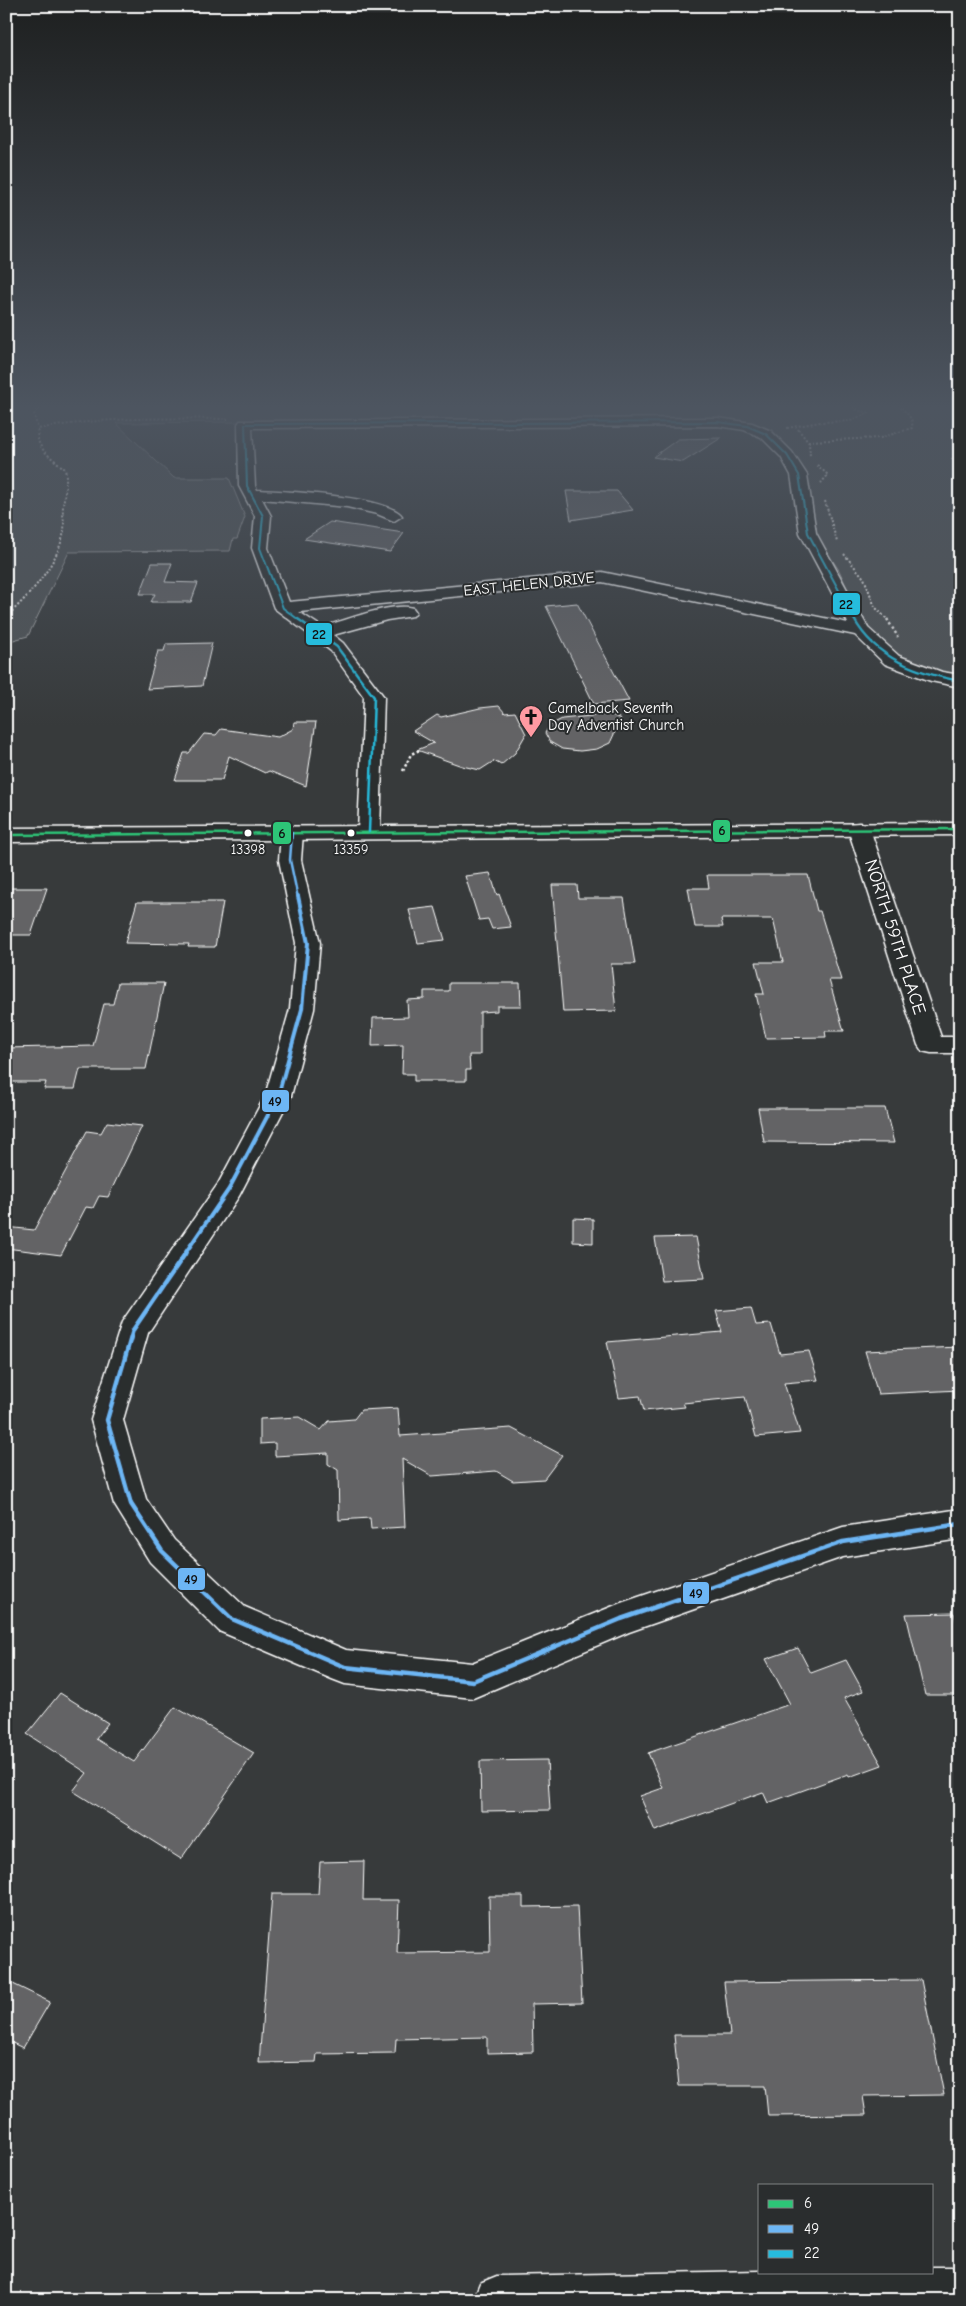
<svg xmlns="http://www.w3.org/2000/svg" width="966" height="2306" font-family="'Comic Neue',sans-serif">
<rect width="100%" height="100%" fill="#373a3b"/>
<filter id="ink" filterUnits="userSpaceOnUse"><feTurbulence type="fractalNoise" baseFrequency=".02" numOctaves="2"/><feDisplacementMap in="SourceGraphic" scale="10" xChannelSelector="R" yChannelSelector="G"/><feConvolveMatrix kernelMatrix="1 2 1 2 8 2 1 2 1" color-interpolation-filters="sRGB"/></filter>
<g filter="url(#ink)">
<path fill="#505354" stroke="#a8a9aa" d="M6,404h954v271l-21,-3 -32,-11 -14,-8 -23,-24 -15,-23 -16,-36 -21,-31 -12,-64 -56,-51 -240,-4 -394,3 58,55h55l16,39 -8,22h-4l-3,12 -161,1 -41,84 -22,6z"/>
<path fill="#636465" stroke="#fff" d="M721,438l-38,24 -30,-5 25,-18z
M566,491h51l16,19 -62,10z
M330,522l74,11 -14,19 -86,-13z
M152,563h20l-7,19 33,1 -7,19h-40l4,-8h-15z
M577,603l52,98 -35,3 -48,-98z
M212,643l-10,43 -55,3 11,-38h6l2,-7z
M499,706l6,7 10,-1 11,22 -11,19 -14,12 -7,-4 -14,9 -18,-4 -45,-16 17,-7 -21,-12 24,-16 4,2 39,-9z
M610,714l11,5 -11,24 -13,6 -17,2 -18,-2 -12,-7 -5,-9 5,-8 12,-6z
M294,722h22l-10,64 -37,-15 -4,2 -36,-17 -7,24h-47l9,-27h5l15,-19 12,1 5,-6 57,8 15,-8z
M490,873l7,22 2,-1 12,33 -19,2 -4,-10 -9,1 -14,-44z
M707,875h101l9,36h3l21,69h-12l15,51h-19l1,6 -60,1 -10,-44h8l-8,-32h27l-10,-43h-52l2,8h-28l-7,-39h21z
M552,885h25l1,13h46l11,66h-24l5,47 -53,1z
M6,888h41l-16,47h-25z
M137,902h86l-8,45h-27l1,-3 -64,-1z
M435,907l10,33 -27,3 -9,-33z
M118,983h46l-18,86h-66l-5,20h-31l2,-7h-40v-34l87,-2 11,-42h9z
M449,983h71l1,23h-24v5l-17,1v43h-11l1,15h-4v11h-52v-7h-12l1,-29 -31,1 1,-28 35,-1 -1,-17 17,-1v-8h25z
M758,1108h127l9,35 -130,-1z
M107,1122l35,4 -34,71 -9,-1 -6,12 -7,-1 -25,48 -55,-7v-21l28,3 53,-99 14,2z
M573,1218l20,1v24l-20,-1z
M696,1237l8,42 -42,2 -7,-43z
M751,1308l5,17 15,-1 9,30 29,-3 9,29 -34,3 16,50 -44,4 -11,-40 -62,6 2,4 -41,4 -4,-15 -21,2 -12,-56 115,-10 -6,-21z
M960,1347v43l-82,4 -13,-43z
M398,1408l2,28 111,-8 51,27 -18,24 -31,2 -17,-10 -64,5 -30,-17 3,68 -34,2 -1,-11 -31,2 -1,-50 -10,-6v-11l-53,3v-13l-15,1v-25l39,-2 22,13 8,-9 25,-2 7,-9z
M954,1613l3,11h3v71h-35l-19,-81z
M798,1648l13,25 35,-13 17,31 -19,7 38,67 -33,12 -1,-3 -80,29 -5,-11 -108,39 -15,-35 23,-8 -15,-35 142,-49 -24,-45z
M60,1693l48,30 -12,16 38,23 41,-55 79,46 -73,106 -108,-68 14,-18 -60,-39z
M547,1760l3,50 -69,1 -1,-50z
M364,1861l-1,39h36l-2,53 93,-1 -1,-56h34v11l54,-1 5,97 -50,1 1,48 -46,1v-16l-91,2 -1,14 -78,1 -1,8 -57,1 13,-169h46l2,-32z
M921,1980l23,115 -81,1 3,19 -98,1 -3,-30h-86l-5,-51h56l-6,-53z
M13,1984l37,18 -27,46 -17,-8v-44z"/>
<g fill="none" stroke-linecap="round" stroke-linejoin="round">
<g stroke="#fff" stroke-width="3">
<path id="minor" d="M718,418l34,5 19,8 21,21 15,23 9,58 52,95 31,28 43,16 18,3v12l-29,-6 -46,-17 -30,-29 -253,-53 -303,30 23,15c23,-6 68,-25 91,-19l3,4 -3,4 -26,4 -54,15 10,8 41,54 -4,135 -3,5 -8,1 -8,-1 -3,-5 6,-135 -33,-46 -57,-43 -22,-60 3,-32 -16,-30 -1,-62 2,-3zM718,426l26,4 17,7 20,20 10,18 9,58 48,90 -246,-51 -313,30 -21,-54 3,-32 -9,-17 85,8 30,7 17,7 8,-5c-14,-20 -119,-25 -145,-26l-2,-4 -3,-58z
M859,823l8,1 3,5 71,208h19v16h-29l-9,-2 -4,-6 -70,-216 3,-5z
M292,827l8,1 3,5 -2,27 19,83 -6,66 -23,87 -52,100 -91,137 -25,87 23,79 28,41 71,67 101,43 126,13 149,-60 222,-76 117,-18v30l-117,18 -214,75 -156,66 -128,-14 -13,-5 -113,-48 -69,-69 -36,-58 -23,-84 31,-98 96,-138 47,-88 25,-87 6,-66 -17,-83 2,-27 3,-5z
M932,2267h28v33h-487l7,-17 17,-7 263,-5 172,1z"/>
</g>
<g stroke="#fff" stroke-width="3">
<path id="major" d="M960,823v12l-954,7v-14z"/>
</g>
<path stroke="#fff" stroke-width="2" stroke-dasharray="2 2" stroke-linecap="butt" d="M44,407l-7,3 -2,-2z
M37,410l-3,5 4,14
M787,428l33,-6 30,-1 19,-8 -12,-3 -7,-6
M798,429l11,14 1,13
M808,441l72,-3 32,-10c2,-11 -8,-18 -16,-24
M951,459l5,1 4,5
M817,465l11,10 -7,8
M825,501l12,41
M844,554l20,24 11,29 13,13
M6,617c24,-22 52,-53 58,-86 1,-8 -2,-16 -1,-24 1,-13 5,-24 2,-38 -13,-12 -31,-20 -27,-40 63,-12 126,-11 190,-10"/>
<path stroke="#fff" stroke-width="2.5" stroke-dasharray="2.5 2.5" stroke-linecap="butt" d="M887,619l11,18
M403,771l8,-17 9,-4"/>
<use href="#minor" fill="#2a2d2e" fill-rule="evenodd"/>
<use href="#major" fill="#2a2d2e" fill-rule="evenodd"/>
<g stroke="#2a2d2e" stroke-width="5">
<path id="bus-1" d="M6,835l954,-6"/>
</g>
<g stroke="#2a2d2e" stroke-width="5">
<path id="bus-2-far2" d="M292,833l-2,27 8,38"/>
</g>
<g stroke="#2a2d2e" stroke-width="8">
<path id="bus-2-far1" d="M184,1255l45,-66 49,-93 24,-87 6,-66 -10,-47"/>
</g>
<g stroke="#2a2d2e" stroke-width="8">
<path id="bus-2" d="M185,1254l-52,76 -26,90 24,84 31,47 70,68 113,48 128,14 148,-62 222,-77 117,-18"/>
</g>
<g stroke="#2a2d2e" stroke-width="4">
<path id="bus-3-far1" d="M299,620l-16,-12 -23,-60 3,-32 -16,-30 -2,-62 473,-2 29,4 19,8 21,21 12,20 9,58 47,87"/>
</g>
<g stroke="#2a2d2e" stroke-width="5">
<path id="bus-3" d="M298,619l39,28 37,50 -5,135
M854,619c22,40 64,54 106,62"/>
</g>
<use href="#bus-1" stroke="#2dc577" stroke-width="2.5"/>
<use href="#bus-2-far2" stroke="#6db6f5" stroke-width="2.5"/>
<use href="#bus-2-far1" stroke="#6db6f5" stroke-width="4"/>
<use href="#bus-2" stroke="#6db6f5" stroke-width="4.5"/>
<use href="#bus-3-far1" stroke="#26bcdd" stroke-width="2"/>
<use href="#bus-3" stroke="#26bcdd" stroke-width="2.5"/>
</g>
</g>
<linearGradient id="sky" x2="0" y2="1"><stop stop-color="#1e2020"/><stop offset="0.56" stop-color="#4d5560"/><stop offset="1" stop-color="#4d5560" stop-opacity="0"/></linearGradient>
<rect width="966" height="726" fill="url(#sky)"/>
<defs>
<g id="church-pin" transform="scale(1.25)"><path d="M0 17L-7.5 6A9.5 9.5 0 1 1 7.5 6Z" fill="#ff9aa2" stroke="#2a2d2e"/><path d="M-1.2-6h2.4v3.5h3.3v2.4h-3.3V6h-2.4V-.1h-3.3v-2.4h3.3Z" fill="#111"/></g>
</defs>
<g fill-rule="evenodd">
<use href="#church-pin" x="531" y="717"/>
</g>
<g fill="#fff" stroke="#2a2d2e" stroke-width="2">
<circle cx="248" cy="833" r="4.5"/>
<circle cx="351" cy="833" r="4.5"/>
</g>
<g text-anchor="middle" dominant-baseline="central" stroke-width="4" stroke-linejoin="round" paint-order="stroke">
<g font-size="14" fill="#fff" stroke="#2a2d2e">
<text x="248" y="849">13398</text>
<text x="351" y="849">13359</text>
</g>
<g font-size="15" fill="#fff" stroke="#2a2d2e">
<text transform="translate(529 584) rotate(-6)">EAST HELEN DRIVE</text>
</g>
<g font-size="15" fill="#fff" stroke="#2a2d2e" text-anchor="start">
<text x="548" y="708">Camelback Seventh<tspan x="548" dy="17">Day Adventist Church</tspan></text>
</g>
<g font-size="18" fill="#fff" stroke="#2a2d2e">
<text transform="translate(895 937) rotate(72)">NORTH 59TH PLACE</text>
</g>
</g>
<g stroke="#2a2d2e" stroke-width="2">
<rect x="832" y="592" width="29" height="24" rx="5" fill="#26bcdd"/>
<rect x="305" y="622" width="28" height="24" rx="5" fill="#26bcdd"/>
<rect x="712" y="819" width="19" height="24" rx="5" fill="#2dc577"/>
<rect x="272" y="821" width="20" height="24" rx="5" fill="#2dc577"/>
<rect x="261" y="1089" width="29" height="24" rx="5" fill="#6db6f5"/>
<rect x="177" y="1567" width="29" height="24" rx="5" fill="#6db6f5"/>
<rect x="682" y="1581" width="28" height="24" rx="5" fill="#6db6f5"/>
</g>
<g font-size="14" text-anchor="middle" font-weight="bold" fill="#111">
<text x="846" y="609">22</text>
<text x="319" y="639">22</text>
<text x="722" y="835">6</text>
<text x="282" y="838">6</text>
<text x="275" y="1106">49</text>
<text x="191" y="1584">49</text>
<text x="696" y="1598">49</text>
</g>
<rect width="966" height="2306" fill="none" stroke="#2a2d2e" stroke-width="25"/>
<rect x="12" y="12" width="941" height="2281" fill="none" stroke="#fff" stroke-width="2" filter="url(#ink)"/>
<rect x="758" y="2184" width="175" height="90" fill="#2a2d2e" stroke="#7f8182"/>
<rect x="768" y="2200" width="25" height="8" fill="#2dc577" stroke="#7f8182"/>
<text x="804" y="2208" font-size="15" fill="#ffffff">6</text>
<rect x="768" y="2225" width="25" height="8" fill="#6db6f5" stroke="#7f8182"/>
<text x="804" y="2234" font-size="15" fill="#ffffff">49</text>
<rect x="768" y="2250" width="25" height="8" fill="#26bcdd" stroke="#7f8182"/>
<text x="804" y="2258" font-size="15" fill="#ffffff">22</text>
</svg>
